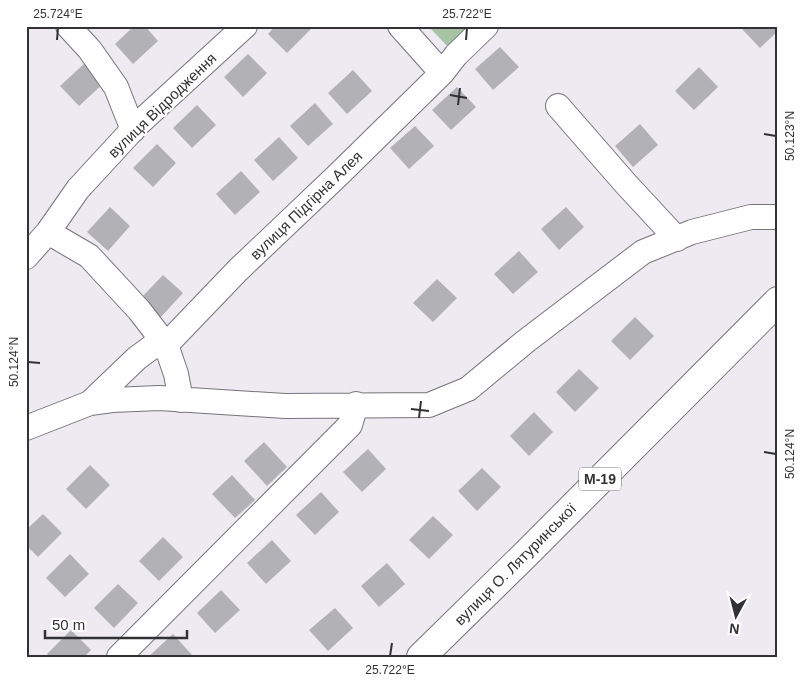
<svg xmlns="http://www.w3.org/2000/svg" width="804" height="683" font-family="Helvetica,sans-serif">
<rect width="100%" height="100%" fill="#edebf1"/>
<path fill="#a6c3a4" d="M428,26h58l-30,29z"/>
<path fill="#b2b1b6" d="M134,26h11l13,15 -25,23 -18,-20z
M275,26h33l3,3 -24,24 -19,-19z
M742,26h36v5l-18,17 -19,-20z
M500,47l19,20 -26,23 -18,-21z
M248,54l19,19 -24,24 -19,-20z
M85,63l19,20 -25,23 -19,-20z
M699,67l19,20 -24,23 -19,-19z
M353,70l19,21 -25,23 -19,-21z
M457,87l19,20 -25,23 -19,-20z
M315,103l18,21 -25,22 -18,-20z
M197,105l19,20 -24,23 -19,-20z
M640,124l18,21 -25,22 -18,-21z
M415,126l19,20 -25,23 -19,-21z
M279,137l19,21 -25,23 -19,-21z
M157,144l19,19 -23,24 -20,-19z
M241,171l19,21 -25,23 -19,-21z
M110,207l20,19 -22,25 -21,-19z
M566,207l18,20 -25,23 -18,-21z
M519,251l19,21 -25,22 -19,-20z
M163,275l20,18 -23,25 -20,-19z
M437,279l20,19 -24,24 -20,-19z
M635,317l19,19 -24,24 -19,-19z
M579,369l20,19 -24,24 -19,-20z
M534,412l19,20 -24,24 -19,-20z
M264,442l23,25 -20,19 -23,-25z
M368,449l18,20 -24,23 -19,-20z
M90,465l20,20 -24,24 -20,-20z
M482,468l19,19 -24,24 -19,-20z
M232,475l23,25 -20,18 -23,-24z
M321,492l18,20 -24,23 -19,-20z
M43,514l19,19 -24,24 -12,-12v-15z
M433,516l20,19 -24,24 -20,-19z
M163,537l20,20 -24,24 -20,-20z
M272,540l19,21 -25,23 -19,-21z
M70,554l19,20 -24,23 -19,-19z
M387,563l18,21 -26,23 -18,-21z
M118,584l20,19 -24,25 -20,-20z
M221,590l19,20 -25,23 -18,-20z
M335,608l18,20 -25,23 -19,-21z
M71,630l20,20 -7,7h-34l-3,-3z
M173,634l19,21 -2,2h-42z"/>
<g fill="none" stroke-linecap="round" stroke-linejoin="round">
<g stroke="#757479" stroke-width="26">
<path id="minor" d="M68,26l22,24 26,37 17,43
M400,26l42,47
M558,106l68,78 51,55
M48,232l41,24 50,54 27,35 -14,2 -15,11 -47,45
M26,257l22,-25 30,-43 59,-64 108,-99
M181,400l-5,-26 -10,-29 72,-75 99,-94 105,-103 14,-18 30,-29
M26,428l64,-25 22,-3 47,-2 126,8 144,-1 39,-16 58,-48 117,-89 49,-20 59,-15h27
M119,657l231,-232 6,-21"/>
</g>
<g stroke="#757479" stroke-width="30">
<path id="highway" d="M421,657l106,-104 251,-252"/>
</g>
<use href="#minor" stroke="#fff" stroke-width="24"/>
<use href="#highway" stroke="#fff" stroke-width="28"/>
</g>
<path fill="none" stroke="#323234" stroke-width="2" d="M57,40l1,-12M466,40l1,-12M450,95l17,3M458,105l2,-17M764,134l12,2M28,362l12,1M411,409l18,2M419,418l2,-17M764,452l12,2M390,656l2,-13"/>
<g text-anchor="middle" dominant-baseline="central" stroke-width="4" stroke-linejoin="round" paint-order="stroke">
<rect fill="#fff" stroke="#707071" stroke-width="1" x="579" y="467.5" width="42" height="23" rx="4"/>
<g font-size="14" font-weight="bold" fill="#323234">
<text x="600" y="479">М-19</text>
</g>
<g font-size="15" fill="#323234" stroke="#fff">
<text transform="translate(162 105) rotate(-44)">вулиця Відродження</text>
<text transform="translate(306 205) rotate(-44)">вулиця Підгірна Алея</text>
<text transform="translate(515 564) rotate(-45)">вулиця О. Лятуринської</text>
</g>
</g>
<rect width="804" height="683" fill="none" stroke="#ffffff" stroke-width="55"/>
<g transform="translate(736 616) rotate(187)" stroke="#ffffff" stroke-width="4" paint-order="stroke">
<path d="M0-4L9 19L0 12L-9 19Z" fill="#323234"/>
<text y="-8" font-size="14" font-weight="bold" text-anchor="middle" fill="#323234">N</text>
</g>
<path d="M45 630v8h142v-8" fill="none" stroke="#323234" stroke-width="2.5"/>
<text x="52" y="630" font-size="15" fill="#323234" stroke="#ffffff" stroke-width="4" paint-order="stroke">50 m</text>
<rect x="28" y="28" width="748" height="628" fill="none" stroke="#323234" stroke-width="2"/>
<g font-size="12" text-anchor="middle" fill="#323234">
<text x="58" y="18">25.724°E</text>
<text x="467" y="18">25.722°E</text>
<text transform="translate(790 136) rotate(-90)" y="4">50.123°N</text>
<text transform="translate(14 362) rotate(-90)" y="4">50.124°N</text>
<text transform="translate(790 454) rotate(-90)" y="4">50.124°N</text>
<text x="390" y="674">25.722°E</text>
</g>
</svg>
